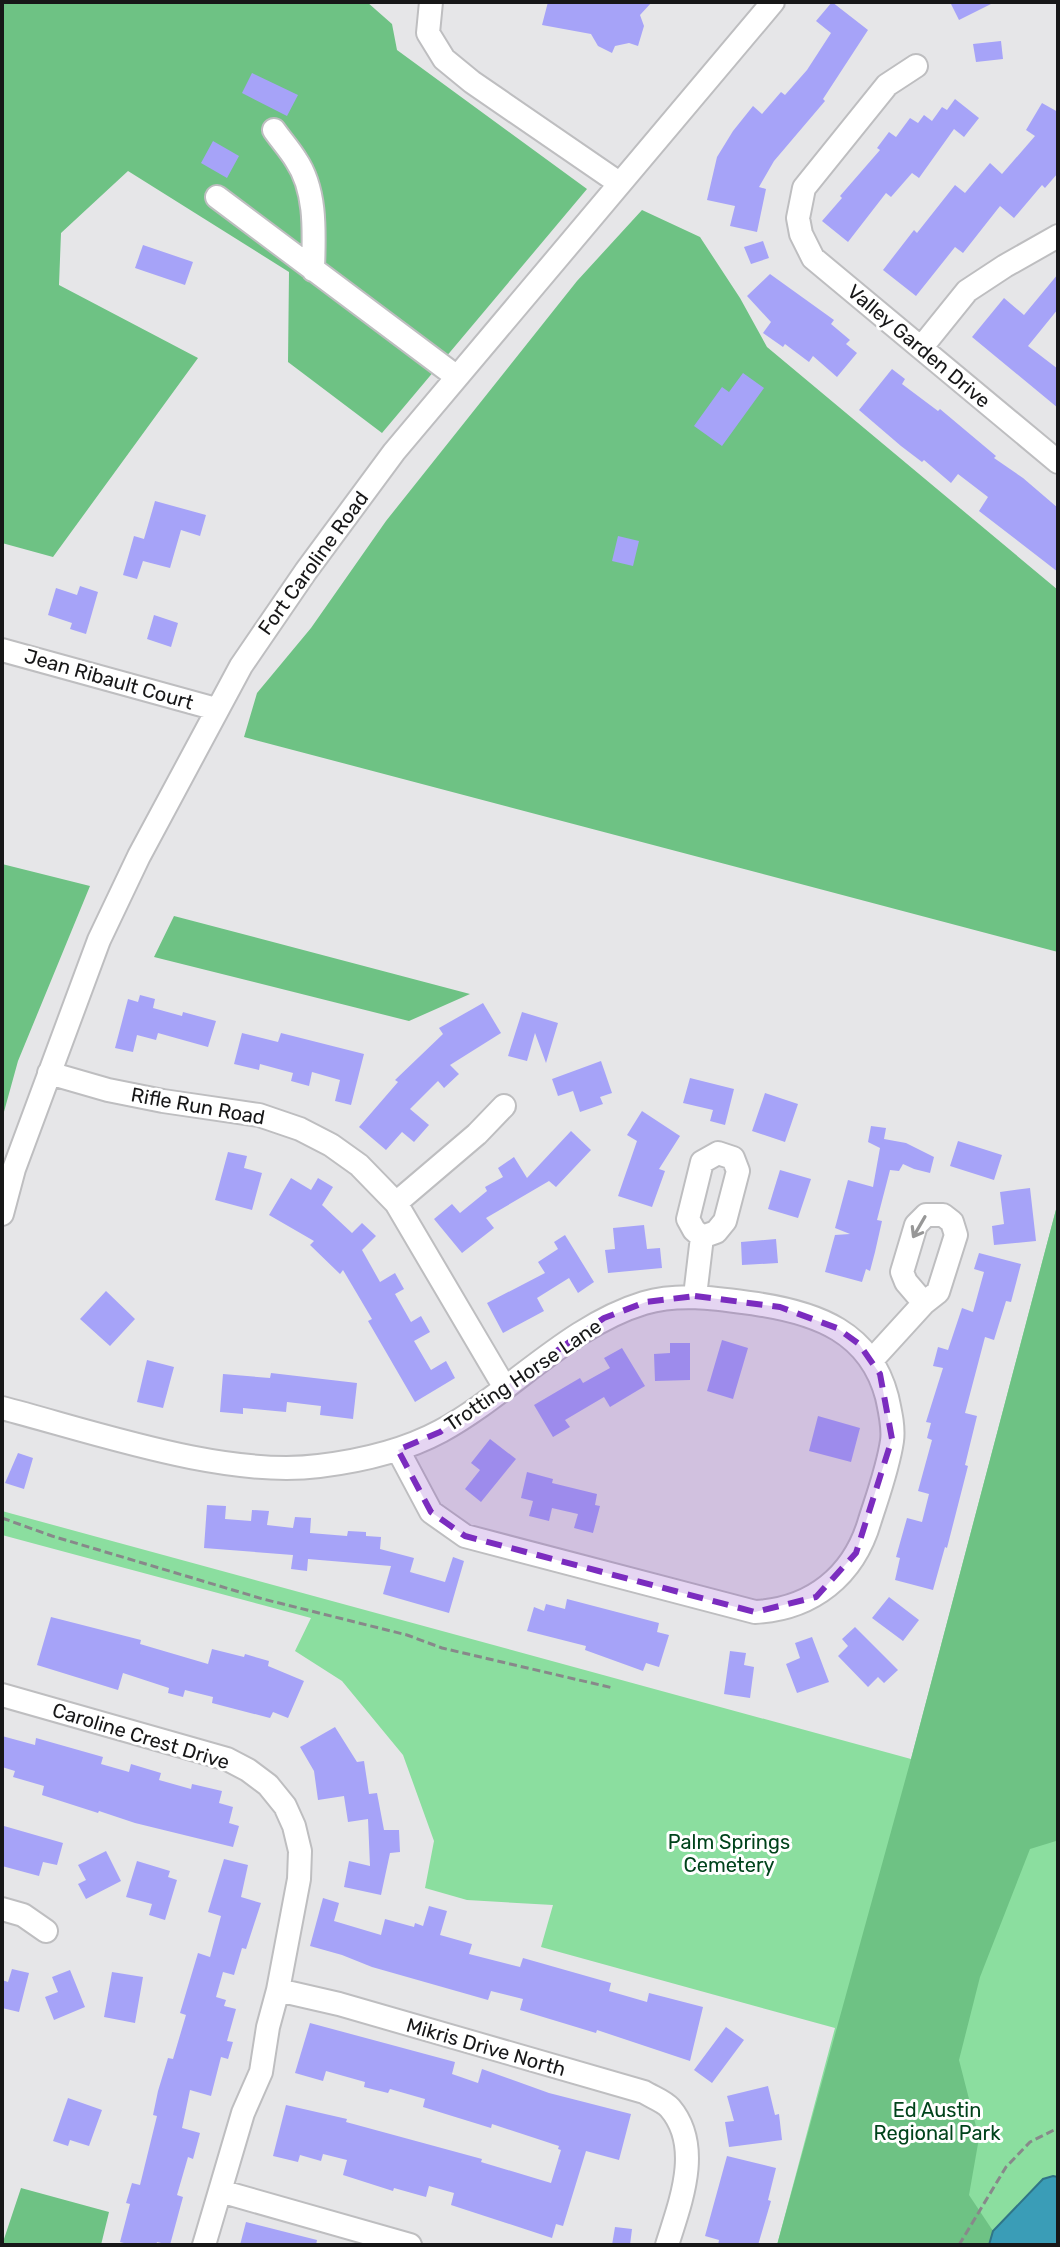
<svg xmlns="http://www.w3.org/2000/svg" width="1060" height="2247" font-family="Rubik,sans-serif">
<rect width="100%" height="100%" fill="#e6e6e8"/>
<path fill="#8bde9f" d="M1058,1202v1043h-281l58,-217 -294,-81 12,-42 -86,-5 -42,-12 9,-47 -31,-86 -61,-74 -47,-30 16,-33 -309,-83v-24l909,248z"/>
<path fill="#6ec284" d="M2,2h365l25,22 5,26 190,139 -205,244 -94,-71 1,-90 -161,-101 -67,62 -2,52 139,73 -145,199 -51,-14z
M642,210l58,27 40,61 27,49 291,243v362l-814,-215 13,-44 54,-65 75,-107 191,-240z
M2,864l88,22 -72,175 -16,58z
M174,916l296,78 -61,27 -255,-64z
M1058,1202v689l-2,1v-51l-26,8 -50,128 -21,83 20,78 -10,57 24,36 -4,14h-212l134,-486z
M21,2188l88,24 -8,33h-99z"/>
<path fill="#3a9db7" stroke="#307587" stroke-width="2" d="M1053,2176l5,1v68h-69l4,-14 50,-52z"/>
<path fill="#a6a3f8" d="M548,2h104l-12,13 4,11 -6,20 -9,-3 -14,3 -3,7 -14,-7 -7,-12 -49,-9z
M832,2l36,28 -45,69 2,2 -51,60 -15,26 7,2 -9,43 -27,-6 5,-20 -28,-6 10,-43 16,-26 20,-25 9,8 19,-22 4,3 22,-25 24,-37 -15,-12z
M950,2h45l-36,18z
M1001,41l2,18 -27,3 -3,-18z
M252,73l46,22 -11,21 -45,-23z
M955,99l24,19 -15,19 -10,-8 -35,49 -7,-5 -21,24 -5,-4 -38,49 -26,-21 20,-23 -2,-2 40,-46 -3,-2 12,-16 7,5 14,-19 8,5 6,-8 8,6 10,-14 5,3z
M1042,103l16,9v61l-13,15 -3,-3 -28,33 -14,-12 -37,47 -8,-6 -39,49 -33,-26 31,-40 3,3 38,-48 10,8 25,-30 12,11 33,-38 -9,-6z
M213,141l26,15 -12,22 -26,-15z
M763,241l6,17 -18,6 -7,-17z
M143,245l50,17 -8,23 -50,-17z
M770,274l64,46 -3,4 19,16 -4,4 11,9 -20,24 -24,-21 -4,6 -24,-18 -2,3 -20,-14 8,-11 -24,-26z
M1058,274v35l-30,37 30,23v39l-86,-71 32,-39 20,17z
M892,369l13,10 -3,5 36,27 2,-2 56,47 -2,2 29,20 35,30v64l-79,-61 9,-14 -30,-23 -7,9 -27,-23 -2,2 -21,-16 -42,-36z
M743,373l21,15 -42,58 -28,-20 28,-39 7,5z
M155,501l51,14 -6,21 -19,-6 -11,38 -27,-7 -6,18 -14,-4 11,-39 10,3z
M618,536l21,5 -6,25 -21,-5z
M80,586l18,6 -12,42 -16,-5 2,-6 -24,-8 8,-27 21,7z
M154,615l24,8 -7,24 -24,-8z
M140,995l15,4 -2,9 29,8 1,-4 33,9 -8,26 -50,-14 -2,7 -19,-5 -4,17 -18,-4 13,-49 10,3z
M483,1003l18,30 -51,32 9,9 -15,14 -6,-7 -28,28 19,16 -15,17 -12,-10 -16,18 -27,-23 39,-45 -3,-2 48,-46 -4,-6z
M522,1012l36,11 -12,40 -11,-30 -8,28 -19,-5z
M242,1033l36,9 3,-9 83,21 -13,51 -16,-4 5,-21 -28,-8 -3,14 -18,-5 2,-8 -33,-9 -1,6 -25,-6z
M601,1061l11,32 -12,4 3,7 -23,8 -7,-21 -15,5 -6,-17z
M690,1078l44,11 -9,36 -15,-4 3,-11 -30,-7z
M765,1093l33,11 -13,38 -33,-11z
M642,1111l38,25 -21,33 6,2 -13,36 -34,-11 19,-55 -10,-6z
M871,1126l15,2 -2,11 22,4 28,14 -4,16 -16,-4 -11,-5 -4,7 -9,-1 -13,50 5,1 -7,31 -5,19 -4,-2 -4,13 -37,-10 10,-37 15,-1 -15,-6 13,-48 25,7 7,-39 -12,-6z
M571,1131l20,19 -35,37 -7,-6 -63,37 8,10 -32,25 -28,-34 18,-15 8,9 27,-22 -2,-4 18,-10 -5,-9 16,-11 13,21z
M958,1141l44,14 -8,25 -44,-14z
M228,1152l19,4 -3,12 18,5 -10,37 -37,-10z
M780,1170l31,9 -13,39 -30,-9z
M291,1178l20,12 7,-12 15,9 -11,18 30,28 10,-10 14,13 -14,14 18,32 15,-9 9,16 -9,5 16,28 10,-6 9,16 -16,9 17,29 15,-9 9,17 -40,24 -47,-81 4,-2 -29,-49 -3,4 -30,-29 4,-4 -45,-26z
M1030,1188l6,53 -42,4 -2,-19 12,-2 -4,-32z
M644,1225l3,24 13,-1 2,20 -54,5 -3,-23 10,-1 -2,-21z
M565,1235l29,47 -16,11 -9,-15 -32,20 7,13 -41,22 -16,-30 58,-30 -7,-11 20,-13 -4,-7z
M776,1239l2,24 -36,2 -1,-23z
M979,1253l42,11 -10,38 -5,-1 -12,39 -9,-3 -20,76 12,3 -12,49 3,1 -21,82 -2,-1 -12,43 -38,-10 5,-22 -4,-1 11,-39 15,4 7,-28 -11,-3 14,-51 -5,-2 4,-15 -5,-1 17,-54 -10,-2 5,-19 10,3 14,-42 11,4 11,-40 -10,-3z
M106,1291l29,28 -25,27 -30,-27z
M722,1340l26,8 -15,51 -26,-8z
M670,1343h20v37l-35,1 -1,-27 16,-1z
M622,1348l23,38 -35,21 -6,-10 -39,23 5,7 -17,10 -19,-32 46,-27 3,5 27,-15 -6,-10z
M147,1360l27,7 -11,41 -26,-6z
M271,1373l86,10 -4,36 -33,-4 1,-9 -34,-4 -1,10 -43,-4v6l-23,-2 3,-38 47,4z
M818,1416l42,12 -9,34 -42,-11z
M490,1439l26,20 -35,43 -16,-13 15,-19 -9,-7z
M18,1453l15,5 -9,31 -19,-6z
M527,1472l26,7 -1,4 45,11 -2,11 5,1 -7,27 -19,-5 4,-14 -26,-6 -3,13 -20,-5 4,-15 -12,-3z
M207,1505l19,1 -1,13 26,2 1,-11 17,1 -2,14 26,3 2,-11 16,1 -1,15 37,3 1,-5 18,1v4l15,1 -1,12 34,9 -4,14 35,10 8,-25 11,4 -15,52 -66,-19 8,-28 -83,-7 -1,12 -16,-2 2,-14 -89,-7z
M889,1597l30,23 -16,21 -31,-23z
M567,1599l92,24 -2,9 12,3 -10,32 -13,-4 -3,8 -58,-21 1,-4 -59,-15 7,-24 10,4 2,-7 19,5z
M51,1617l90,23 -1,4 68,20 4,-15 32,8 1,-3 24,7 -1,5 36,15 -16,37 -15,-6 -3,6 -58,-15 1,-6 -28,-7 -2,7 -15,-4 1,-5 -46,-15 -5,17 -81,-25z
M855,1627l43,43 -14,13 -6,-6 -10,10 -30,-31 10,-10 -6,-7z
M812,1637l17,45 -32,11 -11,-29 14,-6 -5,-15z
M730,1651l16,2 -2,12 10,2 -4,31 -26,-4z
M335,1727l22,35 7,-1 5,33 8,-1 7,37h15l1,22 -10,1 -9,42 -37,-8 5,-26 21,5 -2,-47 -20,3 -4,-26 -26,4 -4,-29 -14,-24z
M2,1736l33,9 1,-7 67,19 -2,7 28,8 2,-8 30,9 -2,7 32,9 1,-5 30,7 -3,12 14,4 -4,16 10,3 -6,21 -98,-24 -36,-12 -1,2 -56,-18 2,-9 -31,-9 2,-6 -13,-4z
M4,1826l59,17 -6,22 -14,-3 -4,14 -37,-10z
M106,1851l15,30 -35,18 -8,-15 8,-4 -8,-15z
M224,1859l24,6 -7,32 20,6 -15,46 -4,-1 -8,27 -11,-3 -7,25 10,3 -2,6 12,3 -9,32 6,1 -5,17 -7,-2 -10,39 -21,-6 -8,38 18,5 -7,26 -5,-2 -11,38 6,2 -13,48 -13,-3 -1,3h-24l-12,-3 10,-38 -4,-1 6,-20 8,2 17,-69 -4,-1 5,-24 10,-33 5,1 13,-44 -6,-2 18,-60 12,4 11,-41 -13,-4z
M137,1861l33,10 -2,6 9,3 -12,40 -16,-5 3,-11 -26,-7z
M323,1898l16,5 -5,18 47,14 4,-16 29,8 1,-4 8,3 6,-20 18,5 -7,24 32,9 -3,10 51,13 3,-9 88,25 -2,8 38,11 2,-9 54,14 -13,54 -93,-31 -1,3 -76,-23 3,-11 -32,-8 -3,9 -116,-33 -30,-12 -32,-9z
M12,1969l17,4 -10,39 -17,-4v-28l6,2z
M70,1970l15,37 -31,13 -9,-23 13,-5 -6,-15z
M112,1972l31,5 -8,46 -31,-6z
M310,2023l145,39 -3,12 26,9 4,-14 67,24 82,21 -12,46 -33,-9 -23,75 -7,-2 -4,14 -101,-33 3,-12 -25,-7 -3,11 -32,-9 -1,3 -50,-16 4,-15 -24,-6 -2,7 -21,-6 -2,7 -25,-6 13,-51 61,14 -1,3 136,37 -1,3 70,21 10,-33 -3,-1 1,-3 -67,-22 -1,4 -68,-21 2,-8 -35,-10 -2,4 -24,-6 1,-5 -39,-11 -3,10 -28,-8z
M726,2027l18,13 -32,43 -18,-13z
M768,2086l7,29 4,-1 3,26 -53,7 -4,-25 9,-1 -7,-25z
M68,2098l34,12 -13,36 -19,-6 -2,6 -15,-5z
M727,2156l49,12 -8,32 3,1 -13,44h-40l1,-5 -14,-4z
M246,2222l71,18 -1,5h-76z
M615,2227l17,2 -2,16h-18z"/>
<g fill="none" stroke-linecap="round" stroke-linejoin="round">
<g stroke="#bebec0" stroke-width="26">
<path id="minor" d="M431,2l-3,31 16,26 28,23 147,101
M916,66l-29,19 -83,103 -6,30 3,16 12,24 245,204
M274,130c7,10 16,20 22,30 21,31 18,74 17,110
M217,197l240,180
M921,348l46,-57 38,-25 53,-30
M2,650l214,59
M49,1073l59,17 55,11 96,14 41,14 31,16 28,20 37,38 109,185
M718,1153l15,5 5,13 -13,50 -9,11 -14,5 -8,-7 -6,-11 14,-57z
M396,1203l81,-69 27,-28
M2,1214l12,-45 85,-229 40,-84 102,-190 65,-95 88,-119 379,-450
M695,1296l7,-59
M872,1360l52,-57 14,-11 18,-57 -4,-13 -9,-7h-17l-10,10 -14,47 4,10 18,21
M2,1408c92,24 223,70 317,58 41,-5 85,-15 122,-35 68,-37 127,-105 203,-128 37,-11 76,-4 113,1 60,9 113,28 130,93 3,14 7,30 5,44 -4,27 -14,54 -22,79 -16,56 -58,89 -115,92l-290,-76 -34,-24 -33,-62
M2,1695l225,64 21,11 20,15 17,21 9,20 6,25 -1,28 -21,111 -10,37 -7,45 -18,41 -39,132
M2,1909l21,6 23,16
M278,1990l61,14 305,88c8,5 20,9 26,16 33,39 10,95 -3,137
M220,2191l190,54"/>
</g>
<path stroke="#88888a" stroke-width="3" stroke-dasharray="8 4" stroke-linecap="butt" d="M2,1518l50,18 211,63 144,36 35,13 171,40
M959,2245l47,-78 24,-25 28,-14"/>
<use href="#minor" stroke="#fff" stroke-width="22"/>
</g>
<defs><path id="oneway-shaft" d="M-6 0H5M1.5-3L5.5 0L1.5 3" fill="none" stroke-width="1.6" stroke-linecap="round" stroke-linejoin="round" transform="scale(2)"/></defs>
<use stroke="#979797" href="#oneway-shaft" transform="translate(919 1227) rotate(120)"/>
<path fill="#7b2cbf" fill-opacity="0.2" stroke="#7b2cbf" stroke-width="6" stroke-dasharray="16 10" stroke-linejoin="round" d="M695,1296l85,11 57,21 22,16 21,30 12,65 -36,114 -40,44 -61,15 -290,-76 -34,-24 -33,-62 42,-18 164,-114 42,-16z"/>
<g text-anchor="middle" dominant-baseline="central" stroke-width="6" stroke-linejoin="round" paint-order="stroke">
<g font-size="20" fill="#171718" stroke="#fff">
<text transform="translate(919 346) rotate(40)">Valley Garden Drive</text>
<text transform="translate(313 563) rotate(-54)">Fort Caroline Road</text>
<text transform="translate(109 679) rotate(16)">Jean Ribault Court</text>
<text transform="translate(198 1106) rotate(10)">Rifle Run Road</text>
<text transform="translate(523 1375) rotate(-34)">Trotting Horse Lane</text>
<text transform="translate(141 1736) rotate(17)">Caroline Crest Drive</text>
<text transform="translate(486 2047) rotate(16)">Mikris Drive North</text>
</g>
<g font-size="20" fill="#00431b" stroke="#fff">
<text x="729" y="1842">Palm Springs<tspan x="729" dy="23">Cemetery</tspan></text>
<text x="937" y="2110">Ed Austin<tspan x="937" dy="23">Regional Park</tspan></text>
</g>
</g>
<rect width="1060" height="2247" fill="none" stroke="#171718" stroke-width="8"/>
</svg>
